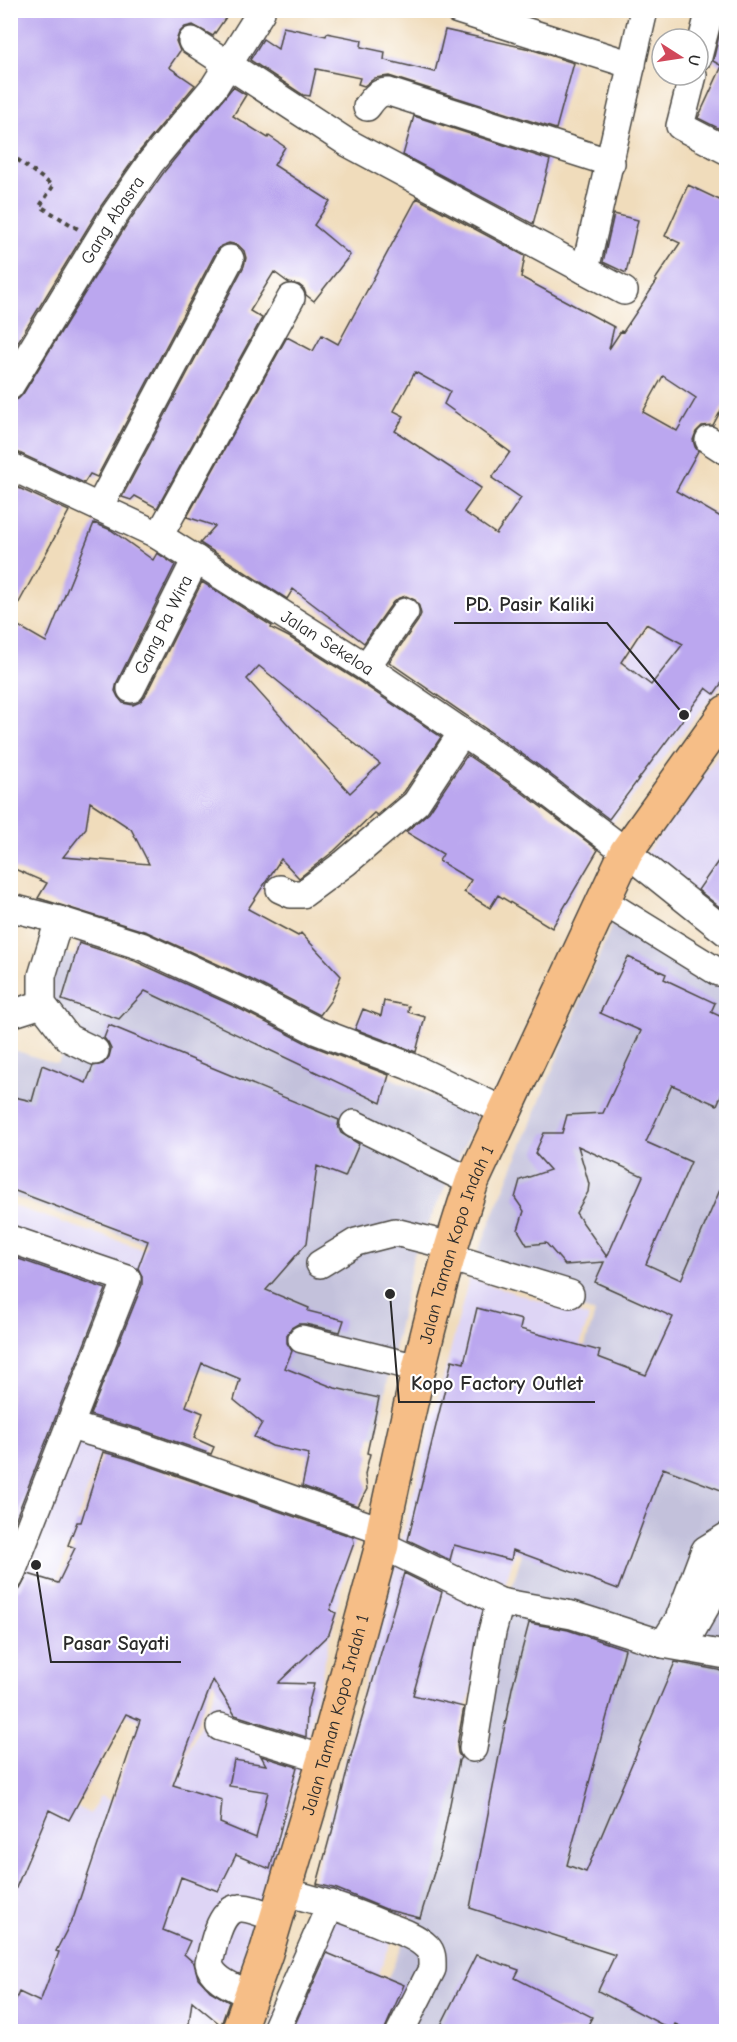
<svg xmlns="http://www.w3.org/2000/svg" width="737" height="2042" font-family="'Comic Neue',sans-serif">
<rect width="100%" height="100%" fill="#fff"/>
<filter id="ink" filterUnits="userSpaceOnUse"><feTurbulence type="fractalNoise" baseFrequency=".0167" numOctaves="2"/><feDisplacementMap in="SourceGraphic" scale="12" xChannelSelector="R" yChannelSelector="G"/><feConvolveMatrix kernelMatrix="1 2 1 2 8 2 1 2 1" color-interpolation-filters="sRGB"/></filter>
<filter id="wash" filterUnits="userSpaceOnUse"><feTurbulence type="fractalNoise" baseFrequency=".008" numOctaves="4" result="noise"/><feDisplacementMap in="SourceGraphic" scale="24" xChannelSelector="R" yChannelSelector="G"/><feGaussianBlur stdDeviation="1.35" result="paint"/><feColorMatrix in="noise" values="0 0 0 0 0 0 0 0 0 0 0 0 0 0 0 0 0 1.4 0 .05"/><feComposite in="paint" operator="in"/></filter>
<g filter="url(#wash)">
<rect width="100%" height="100%" fill="#f0dcbb"/>
<path fill="#ded5f5" d="M726,560v119l-117,148 -67,-51 111,-154 34,3z
M726,744v166l-10,14 -75,-64z
M10,1205l157,52 -150,440 -7,-3z
M469,1278l120,39 -194,617 -42,97 -83,1 41,-141z
M290,1519l61,27 -83,365 -58,120h-199l-1,-262 80,45 10,-18 58,25z"/>
<path fill="#c3c1db" d="M618,910l108,61v1060l-362,1 41,-93 190,-626 -125,-41z
M48,946l338,130 92,40 -65,141 -37,181 -229,-90 33,-92 -169,-60v-147l46,15 25,-37 -50,-32z"/>
<g id="blocks">
<path fill="#bba7ef" fill-rule="evenodd" d="M10,10h221l-18,26 -20,-11 -8,2 -6,6 -3,8 4,10 -11,16 26,18 -56,67 -38,54 -91,149z
M725,10h1v122l-28,-14 24,-52 -9,-5z
M283,27l43,9 1,-3 35,7 -1,7 24,5 -1,8 51,12 10,-42 85,19 44,14 -18,66 -167,-53 -14,2 -11,8 -6,-2 2,-6 -44,-9 -6,27 -7,-1 -53,-35 13,-21 15,10z
M233,87l13,8 -13,21 35,22 1,-2 16,11 -11,18 56,36 -16,24 36,30 -36,46 -8,-6 -2,-6 -5,-4 -10,-2 -15,-11 -24,39 12,7 -105,190 -22,-12 -4,4 -9,-3 122,-231 2,-8 -2,-7 -6,-6 -9,-2 -8,3 -5,6 -119,225 -7,-3 -6,9 -67,-31 -7,-1v-49l8,-3 5,-5 104,-170 37,-52z
M414,116l136,44 -17,64 -130,-69z
M688,185l38,18v198l-13,24 -11,1 -6,6 -3,8 2,7 3,4 -22,40 50,29v157l-12,17 -8,-6 -97,131 -71,-54 -149,-103 29,-41 3,-7 -2,-8 -4,-6 -9,-4 -7,2 -6,4 -29,41 -71,-54 -6,10 -87,-56 15,-17 -28,-9 100,-180 26,14 9,-16 16,9 79,-146 108,58 -4,21 93,50 -5,22 12,-18 2,1 34,-51 -2,-1 25,-37 -15,-7zM415,372l35,19 -6,13 66,48 -18,26 29,20 -25,36 -32,-22 17,-24 -86,-57 9,-15 -10,-5zM663,376l33,22 -19,33 -34,-19zM646,624l37,20 -32,41 -30,-23z
M614,214l24,6 -12,53 -23,-11z
M10,484l59,27 -59,108z
M94,523l17,7 42,30 4,-7 18,12 -58,117 -2,9 3,6 5,6 10,2 7,-3 5,-6 57,-114 70,44 -1,2 18,9 68,43 84,57 -37,55 -27,23 -3,-2 -40,38 -35,27 -18,-19 -33,50 50,27 3,-3 40,43 -10,24 -11,15 -70,-36 -103,-47 -109,-34 9,-15 -37,-16v-246l36,21zM259,666l121,98 -30,29 -103,-114zM90,802l41,27 18,35 -86,-7 23,-29z
M467,755l53,36 78,59 -46,78 -54,-33 -8,13 -26,-16 7,-12 -32,-19 4,-7 -37,-22 23,-20z
M726,850v62l-28,-22z
M79,943l56,18 101,46 74,38 79,30 -8,28 -236,-112 -26,28 -57,-19z
M628,957l38,17 -2,5 51,24 -4,9 15,7v65l-9,21 -45,-20 -26,57 45,20 -45,102 35,16 45,-104v316l-63,-24 -45,121 -105,-39 -2,10 -57,-15 -4,15 -42,-20 44,-180 12,3 13,-55 45,12 -2,9 80,22 -2,6 48,18 27,-58 -78,-35 9,-20 -39,3 -19,-22 -19,2 -9,-15 6,-19 -9,-13 5,-18 30,-10 -15,-17 9,-20h18l5,-18 36,-2 38,-82 -41,-18zM578,1146l65,30 -36,81 -31,-44 12,-21 1,-8z
M384,1001l25,5 -1,6 17,5 -9,35 -61,-23 8,-20 18,7z
M109,1025l230,95 -1,6 3,7 18,11 -14,33 -28,-11 -10,77 -41,47 43,18 -1,3 36,9 -4,12 -35,-8h-7l-7,4 -4,7v8l5,8 -7,17 50,20 44,10 -12,55 3,1 -5,20 2,15 -9,17 -56,-20 7,-32 -37,-8 -18,-9 8,-14 -28,-23 6,-21 -38,-16 -16,43 17,7 -9,25 20,9 -3,7 -72,-25 -49,-14 52,-130v-9l-4,-8 10,-27 -138,-52v-93l22,5 10,-36 44,18 7,-17 10,-2 6,-7 2,-8 -3,-6 -4,-5z
M10,1256l96,33 -96,244z
M103,1452l26,7 224,78 1,6 -24,67 6,3 -7,21 -51,49 36,1 -7,26 -1,27 -71,-22 -22,-35 -40,105 49,15 -2,23 36,15 12,-46 -39,-6 5,-26 32,5 -5,-9 36,11 -27,102 -34,-14 -18,36 -37,-14 -18,53 27,11 -6,13 10,9 4,15 12,13 19,11 -8,23 -29,-24 -4,30h-178v-18l9,-21 21,10 19,-50 -3,-1 18,-35 66,-196 -14,-6 -57,106 -20,-10 -39,92v-310l10,-3 8,-15 30,9 17,-35 -7,-3 9,-23h4z
M404,1573l38,19 -29,103 51,12 -7,38 1,8 3,5 -2,2 -19,93 -20,65 -32,-8 -51,-21 -20,-5 13,-48h1l18,-73z
M529,1623l39,7 57,19 -58,216 19,7 89,-210 43,8 8,3v358h-35l-16,-7 -3,6 -74,-39 17,-36 -145,-47 42,-220z
M327,1953l77,32 -20,46h-92z
M476,1955l43,15 -4,8 77,39 -7,14h-147z"/>
</g>
</g>
<g filter="url(#ink)">
<use href="#blocks" fill-opacity="0" stroke="#494641" stroke-width="1.5"/>
<g fill="none" stroke-linecap="round" stroke-linejoin="round">
<g stroke="#494641" stroke-width="30">
<g id="minor">
<path d="M458,10l174,55"/>
<path d="M192,41l156,102 276,148"/>
<path d="M698,57l12,-47"/>
<path d="M693,75l-13,51 46,24"/>
<path d="M367,107c6,-8 11,-16 22,-15l222,71"/>
<path d="M585,270l59,-260"/>
<path id="s1" d="M10,386l104,-171 37,-53 63,-75 47,-75"/>
<path d="M709,440l17,11"/>
<path id="s2" d="M10,466l144,67 212,134 163,111 97,74 100,80"/>
<path d="M99,507l131,-248"/>
<path d="M159,536l132,-238"/>
<path d="M366,667l39,-55"/>
<path id="s3" d="M131,689l65,-130"/>
<path d="M280,889l11,5h12l42,-31 71,-60 46,-70"/>
<path d="M603,901l115,71"/>
<path d="M10,909h6l43,11 82,26 102,47 74,38 92,35 95,45"/>
<path d="M59,920l-17,56v28l26,34 27,13"/>
<path d="M10,1010l7,2 25,-8"/>
<path d="M354,1124l118,58"/>
<path d="M10,1239l117,40 -117,298"/>
<path d="M449,1257l121,37"/>
<path d="M320,1264l36,-22 39,-10 56,14"/>
<path d="M302,1339l116,29"/>
<path d="M70,1426l64,18 249,87"/>
<path d="M382,1545l118,57 72,13 91,29 63,11"/>
<path d="M686,1641l28,-49 12,-30"/>
<path d="M663,1644l16,-25 26,-69 21,-13"/>
<path d="M220,1727l104,32"/>
<path d="M473,1748l19,-116 8,-30"/>
<path d="M284,1892c36,8 69,20 102,34 14,5 30,10 41,21 6,6 5,14 5,22l-32,63"/>
<path d="M252,1996c-15,-8 -40,-15 -43,-33 4,-15 10,-55 31,-55 11,-1 26,7 37,11"/>
<path d="M275,2032l56,-128"/>
</g>
</g>
<g stroke="#494641" stroke-width="36">
<g id="major">
<path id="s4" d="M238,2032l28,-79 58,-194 58,-214 1,-14c25,-118 50,-235 89,-349l154,-330 100,-140"/>
</g>
</g>
<path stroke="#494641" stroke-width="4" stroke-dasharray="4.5 4.5" stroke-linecap="butt" d="M10,154l43,32 -13,20 38,23"/>
<use href="#minor" stroke="#fff" stroke-width="27"/>
<use href="#major" stroke="#f6be87" stroke-width="33"/>
</g>
</g>
<g text-anchor="middle" dominant-baseline="central" stroke-width="4.5" stroke-linejoin="round" paint-order="stroke">
<g font-size="18" fill="#2b2b2b" stroke="#fff">
<text stroke="none"><textPath href="#s1" startOffset="195">Gang Abasra</textPath></text>
<text stroke="none"><textPath href="#s3" startOffset="72">Gang Pa Wira</textPath></text>
<text stroke="none"><textPath href="#s2" startOffset="364">Jalan Sekeloa</textPath></text>
<text stroke="none"><textPath href="#s4" startOffset="818">Jalan Taman Kopo Indah 1</textPath></text>
<text stroke="none"><textPath href="#s4" startOffset="332">Jalan Taman Kopo Indah 1</textPath></text>
</g>
</g>
<path fill="none" stroke="#2b2b2b" stroke-width="2" d="M684 715L607 623H454M390 1294L399 1402H595M36 1565L51 1662H181"/>
<g fill="#2b2b2b" stroke="#fff" stroke-width="2">
<circle cx="684" cy="715" r="6"/>
<circle cx="390" cy="1294" r="6"/>
<circle cx="36" cy="1565" r="6"/>
</g>
<g font-size="20" text-anchor="middle" font-weight="bold" fill="#2b2b2b" stroke="#fff" stroke-width="4.5" stroke-linejoin="round" paint-order="stroke">
<text x="530" y="611">PD. Pasir Kaliki</text>
<text x="497" y="1390">Kopo Factory Outlet</text>
<text x="116" y="1650">Pasar Sayati</text>
</g>
<rect width="737" height="2042" fill="none" stroke="#fff" stroke-width="36"/>
<g transform="translate(680 57) rotate(102)"><circle r="28" fill="#ffffff" stroke="#aaaaaa" stroke-width="1.5"/>
<path d="M0-4.5L10 22L0 15L-10 22Z" fill="#d1495b"/>
<text y="-9" font-size="16" font-weight="bold" text-anchor="middle" fill="#2b2b2b">U</text>
</g>
</svg>
